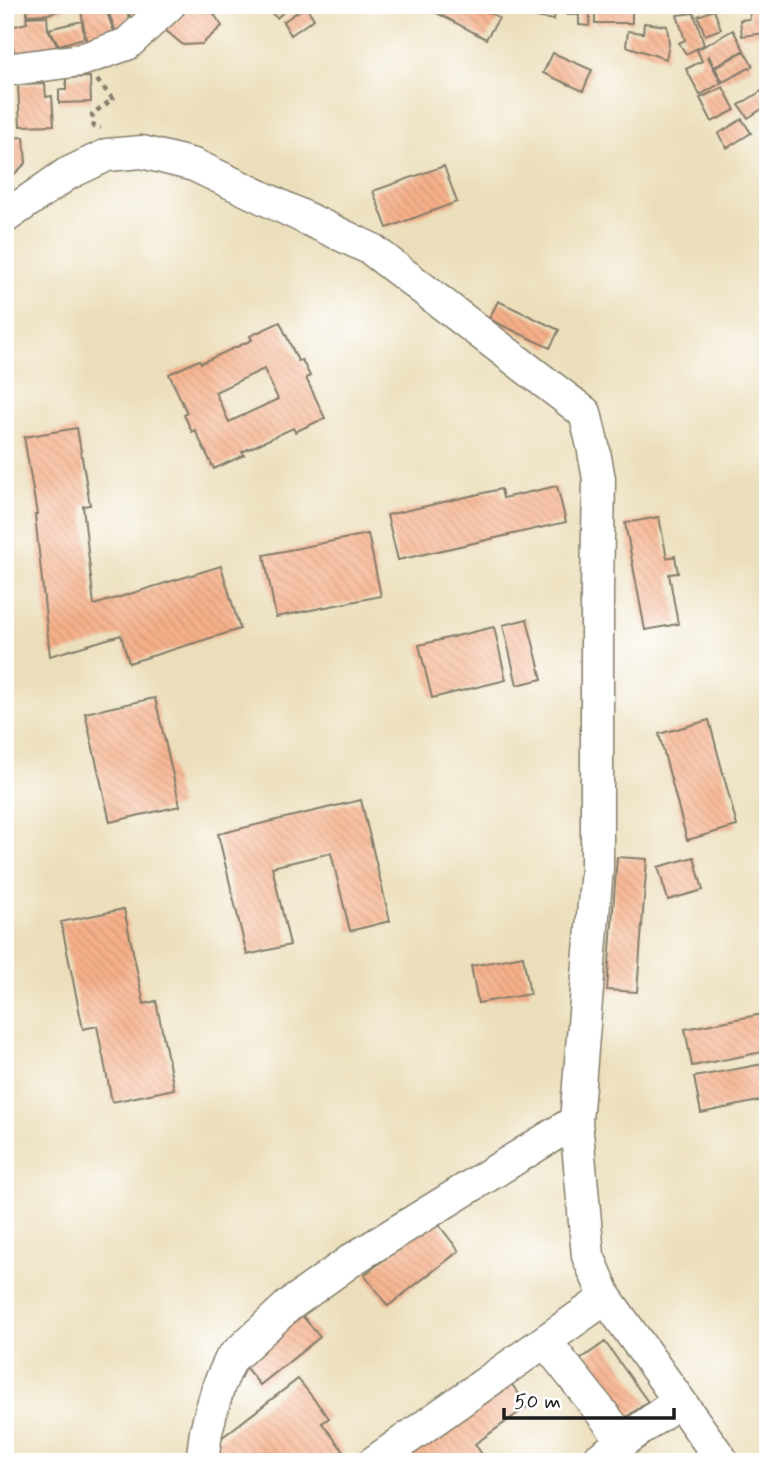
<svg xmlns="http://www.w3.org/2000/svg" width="773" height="1467" font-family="Mynerve,sans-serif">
<defs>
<pattern id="building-back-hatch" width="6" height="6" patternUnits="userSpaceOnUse" patternTransform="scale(1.75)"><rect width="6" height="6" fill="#f6b08a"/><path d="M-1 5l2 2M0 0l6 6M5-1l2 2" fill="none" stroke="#d29776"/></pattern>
</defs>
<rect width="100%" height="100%" fill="#fff"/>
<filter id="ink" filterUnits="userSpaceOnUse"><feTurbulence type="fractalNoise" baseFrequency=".0143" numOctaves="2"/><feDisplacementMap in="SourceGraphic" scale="14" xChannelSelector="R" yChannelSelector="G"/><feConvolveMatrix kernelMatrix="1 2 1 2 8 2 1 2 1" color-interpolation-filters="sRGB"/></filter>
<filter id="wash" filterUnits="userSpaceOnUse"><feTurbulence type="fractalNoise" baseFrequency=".00686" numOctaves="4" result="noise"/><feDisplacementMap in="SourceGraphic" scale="28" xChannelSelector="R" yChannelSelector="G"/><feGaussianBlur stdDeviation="1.57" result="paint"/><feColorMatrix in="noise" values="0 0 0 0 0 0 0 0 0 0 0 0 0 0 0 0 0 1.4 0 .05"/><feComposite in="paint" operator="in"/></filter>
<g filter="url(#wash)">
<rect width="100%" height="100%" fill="#ebdeba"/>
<g id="blocks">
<path fill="url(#building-back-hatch)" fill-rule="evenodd" d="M27,5h46v1l-25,8 -21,1z
M80,5h24l14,37 -30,9z
M106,5h17l9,19 -15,11z
M125,5h30l-22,18z
M193,5h15l14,21 -20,18 -19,1 -19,-16z
M261,5h30l-14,13z
M392,5h46l-4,7 -17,-4 -23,3z
M441,5h35l23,13 -13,21 -49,-26z
M532,5h24l-2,15 -24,-4z
M568,5h23l-2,21 -10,-1v-10h-12z
M595,5h37v18h-37z
M759,5h4l4,28 -25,3 -2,-16 10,-1 -1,-12z
M306,6l8,13 -23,16 -8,-13z
M714,10l7,19 -16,6 -7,-19z
M694,13l10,32 -18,9 -7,-11 6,-3 -8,-25z
M47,16l1,13 9,16 3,9 -45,4 -5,-31 17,-4 -1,-6z
M82,21l2,17 -25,7 -10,-16z
M644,23l23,3 2,18 -3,15 -40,-13 2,-15 15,2z
M5,27h3l4,32 -7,1z
M733,30l11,20 -30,17 -5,-11 -1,1 13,26 -21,12 -14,-26 16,-8 -5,-11z
M744,51l9,15 -30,16 -8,-14z
M553,53l39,17 -9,21 -40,-18z
M90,77l1,25 -32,1v-13h7v-12z
M45,84l1,13 6,-1 2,29 -34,1 -2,-41z
M723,87l12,23 -23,12 -12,-24z
M768,87v18l-20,13 -9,-13z
M742,119l9,14 -24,15 -9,-14z
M24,137l2,26 -18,17 -3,-3v-39z
M444,166l13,36 -70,26 -14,-37z
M498,301l61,29 -9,18 -61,-29z
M280,322l18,39 4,-1 8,16 -4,2 19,40 -30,14 -2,-4 -51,24 2,3 -30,14 -19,-39 -3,2 -8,-17 3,-2 -18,-39 30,-14 2,3 51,-23 -2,-4zM264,369l14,30 -49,23 -14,-30z
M77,428l13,77 -7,1 11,99 127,-39 19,63 -111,34 -8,-28 -71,21 -15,-141 2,-1 -13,-77z
M557,486l9,36 -168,38 -11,-45 114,-26 2,9z
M659,517l8,41 8,-2 3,17 -9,1 9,50 -33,6 -20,-107z
M368,534l13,62 -105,21 -12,-62z
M527,619l15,60 -25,6 -14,-60z
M494,627l12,53 -74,18 -13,-53z
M155,698l25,108 -70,16 -25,-109z
M709,720l28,106 -50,14 -28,-106z
M361,800l29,121 -40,10 -19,-78 -59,14 18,78 -43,10 -29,-121z
M617,857l30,2 -10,133 -30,-2z
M694,857l9,33 -35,10 -10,-33z
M124,909l20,95 12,-3 18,88 -62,13 -15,-76 -14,3 -22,-107z
M523,956l7,38 -52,9 -7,-37z
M768,1013v38l-76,15 -7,-37z
M768,1063v36l-67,14 -7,-36z
M435,1220l24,31 -71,55 -24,-31z
M301,1314l19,23 -60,48 -19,-23z
M605,1342l43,60 -32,22 -42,-60z
M298,1379l31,39 -7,5 22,29 -12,10h-119l3,-20z
M510,1382l18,24 -53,38 12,18h-88z"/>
</g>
</g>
<g filter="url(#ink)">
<use href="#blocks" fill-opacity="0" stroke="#847d6b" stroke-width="2"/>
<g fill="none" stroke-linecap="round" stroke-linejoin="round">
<g stroke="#847d6b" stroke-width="35">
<path id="minor" d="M5,70l76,-10 46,-16 42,-39
M5,217l62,-43 40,-19 35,-3 52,13 177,84 214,164 8,33 6,33 -2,111v278l-21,253 12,135 18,42
M545,1341l79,100
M202,1462l4,-30 5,-20 8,-27 12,-26 57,-53 65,-47 223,-138
M374,1462l232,-164 117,164
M595,1462l84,-61"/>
</g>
<path stroke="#847d6b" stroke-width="4.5" stroke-dasharray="5 5" stroke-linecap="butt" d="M97,80l16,19 -21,15 2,13 7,1"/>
<use href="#minor" stroke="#fff" stroke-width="32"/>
</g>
</g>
<rect width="773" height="1467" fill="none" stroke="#fff" stroke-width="28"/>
<path d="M504 1408v10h170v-10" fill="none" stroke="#1c1c1c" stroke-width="3.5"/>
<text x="514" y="1408" font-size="21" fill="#1c1c1c" stroke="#ffffff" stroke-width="5" paint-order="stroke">50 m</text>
</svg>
